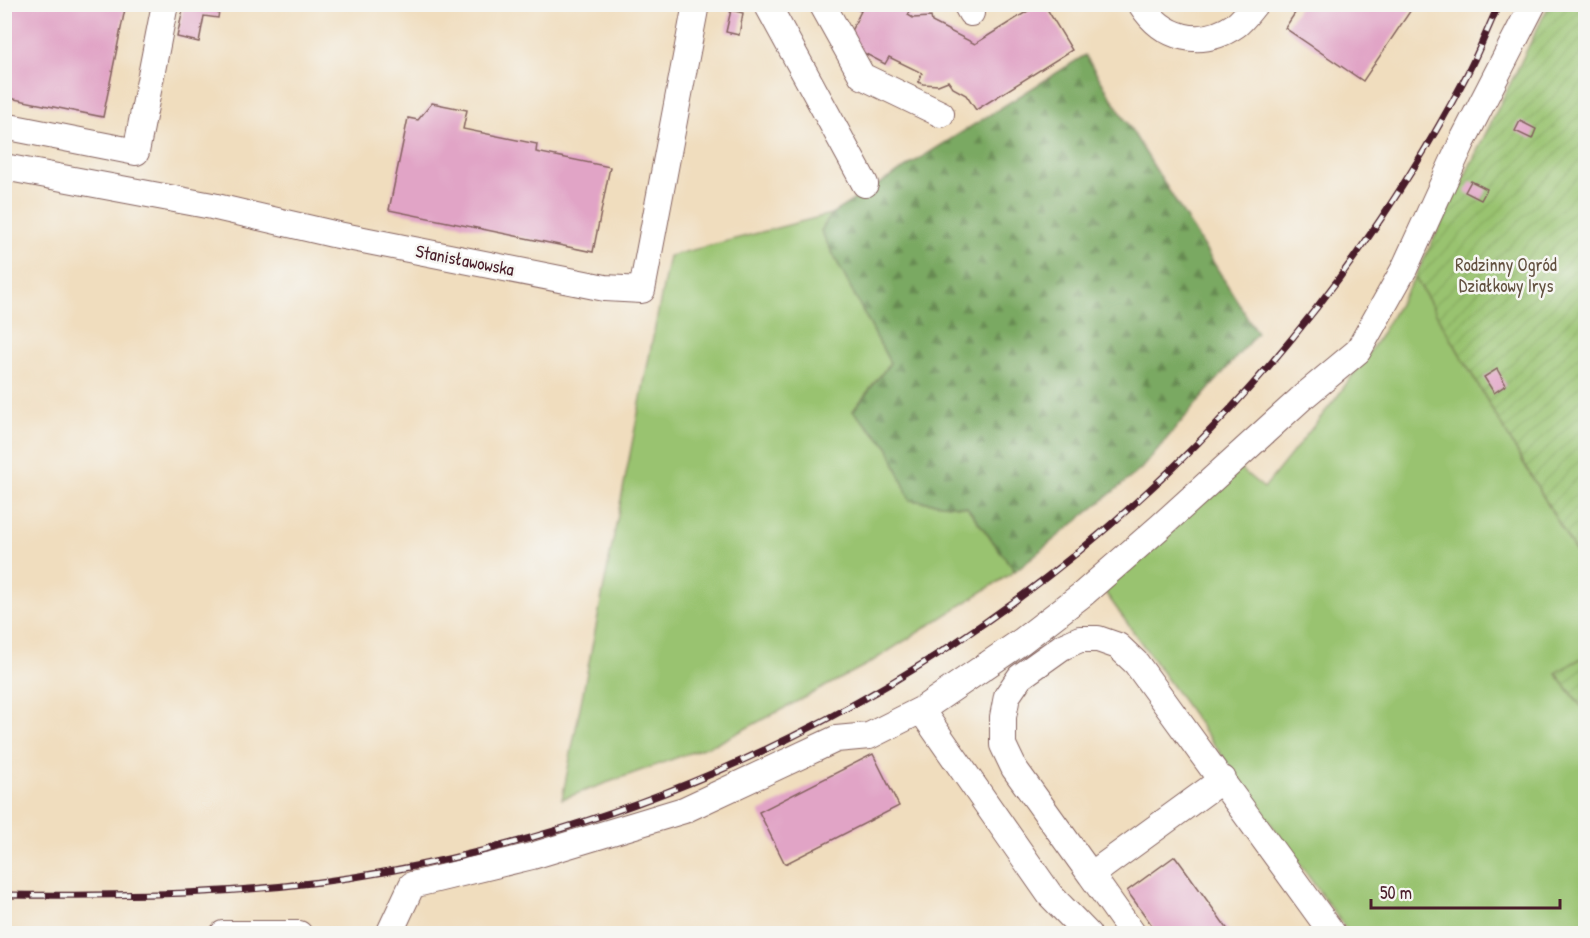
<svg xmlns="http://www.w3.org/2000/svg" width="1590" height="938" font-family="'Patrick Hand',sans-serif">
<defs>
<pattern id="forest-firs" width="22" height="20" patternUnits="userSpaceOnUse" patternTransform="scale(1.5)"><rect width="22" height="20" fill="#7aa962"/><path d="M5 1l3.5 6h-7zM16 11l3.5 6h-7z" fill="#668951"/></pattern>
<pattern id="garden-furrows" width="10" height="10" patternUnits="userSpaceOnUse" patternTransform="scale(1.5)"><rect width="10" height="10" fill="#99c36f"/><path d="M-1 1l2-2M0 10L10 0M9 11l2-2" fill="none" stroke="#85a760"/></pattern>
</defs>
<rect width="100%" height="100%" fill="#f6f6f2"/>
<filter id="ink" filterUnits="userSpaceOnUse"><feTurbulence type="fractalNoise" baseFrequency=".0167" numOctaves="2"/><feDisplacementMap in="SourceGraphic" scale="12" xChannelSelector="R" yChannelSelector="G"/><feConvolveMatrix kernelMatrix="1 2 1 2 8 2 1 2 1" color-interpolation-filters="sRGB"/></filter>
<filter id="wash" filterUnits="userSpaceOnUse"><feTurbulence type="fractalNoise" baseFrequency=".008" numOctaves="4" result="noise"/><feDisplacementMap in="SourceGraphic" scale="24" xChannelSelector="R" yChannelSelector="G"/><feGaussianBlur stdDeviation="1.35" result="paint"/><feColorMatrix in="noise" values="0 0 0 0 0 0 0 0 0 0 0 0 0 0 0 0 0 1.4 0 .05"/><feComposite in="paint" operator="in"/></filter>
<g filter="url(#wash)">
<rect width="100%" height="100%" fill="#f0ddbe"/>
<path fill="#99c36f" stroke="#72714d" stroke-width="1.5" d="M831,214l-10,17 69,132 -37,48 35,36 22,53 57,7 48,64 -147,93 -148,78 -158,57 107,-543z
M1415,277l170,291v88l-29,18 29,37v222h-236l-247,-345 136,-121 26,21 73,-91 40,-56z"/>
<path fill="url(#forest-firs)" stroke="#626446" stroke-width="1.5" d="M1085,55l172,278 -117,137 -125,101 -48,-64 -57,-7 -22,-53 -35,-36 37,-48 -69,-132 10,-17z"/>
<path fill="url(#garden-furrows)" stroke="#72714d" stroke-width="1.5" d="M1549,5h36v563l-170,-291z
M1585,656v55l-29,-38z"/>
<g id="blocks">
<path fill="#e1a4c6" d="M4,4h122l-23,113 -99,-20z
M184,4h36l-2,14 -14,-2 -5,26 -22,-5z
M848,4h66l-6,11 5,3 18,-1 1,5 43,22 64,-40h5l28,46 -96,60 -10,-15 -13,-7 -5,-7 -10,4 -15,-1 -5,-2 4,-9 -33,-16 -4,7 -40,-21 16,-32z
M1301,4h114l-52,77 -78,-53z
M731,10l12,3 -4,22 -13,-3z
M432,103l35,7 -4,19 74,15 -1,8 74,15 -17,85 -204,-42 19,-92 10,2z
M1520,121l16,8 -4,10 -17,-8z
M1471,181l16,8 -6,11 -16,-8z
M1497,369l9,16 -12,8 -10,-16z
M1586,509v19l-7,-16z
M873,754l26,52 -114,58 -26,-52z
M1175,856l14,19 42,59h-73l-17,-24 -14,-19z
M549,928l25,2 -1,4h-24z"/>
</g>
</g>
<g filter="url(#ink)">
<use href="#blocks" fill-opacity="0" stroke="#84625e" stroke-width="1.5"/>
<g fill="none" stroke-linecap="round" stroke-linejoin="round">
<g stroke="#84625e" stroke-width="28">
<path id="minor" d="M767,4l98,180
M822,4l40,72 79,38
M966,4l5,9
M1141,4c22,35 60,45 95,21 7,-5 13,-14 19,-21
M4,126l132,26 29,-148
M4,167l208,39 121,28 272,54 37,2 54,-286
M921,710l129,185 38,39
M1091,875l-77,-107 -11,-23v-28l4,-21 13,-19 42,-30 18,-8h18l20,7 18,17 197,271
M223,934h76
M389,934l23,-49 120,-29 152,-46 152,-71 33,-3 52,-26 101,-69 61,-47 78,-68 143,-130 54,-45 46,-82 58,-127 71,-138
M1133,934l-42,-59 132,-96"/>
</g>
<use href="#minor" stroke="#fff" stroke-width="26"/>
<g stroke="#4a1f2b" stroke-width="7">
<path id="rail" d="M4,895c127,1 256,0 380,-23 465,-85 858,-374 1080,-792 13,-24 23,-50 35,-76"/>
</g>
<use href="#rail" stroke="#f6f6f2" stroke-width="4.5" stroke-dasharray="14" stroke-linecap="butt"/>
</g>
</g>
<g text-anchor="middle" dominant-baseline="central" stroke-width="5" stroke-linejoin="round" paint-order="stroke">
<g font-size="18" fill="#4a1f2b" stroke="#f6f6f2">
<text transform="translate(465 260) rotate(11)">Stanisławowska</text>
</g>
<g font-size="18" fill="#62503f" stroke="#f6f6f2">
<text x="1506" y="264">Rodzinny Ogród<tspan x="1506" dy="21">Działkowy Irys</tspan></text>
</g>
</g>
<rect width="1590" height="938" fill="none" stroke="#f6f6f2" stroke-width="24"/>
<path d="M1371 899v9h189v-9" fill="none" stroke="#4a1f2b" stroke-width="3"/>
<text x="1380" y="899" font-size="18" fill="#4a1f2b" stroke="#f6f6f2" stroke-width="4.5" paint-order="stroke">50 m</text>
</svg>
